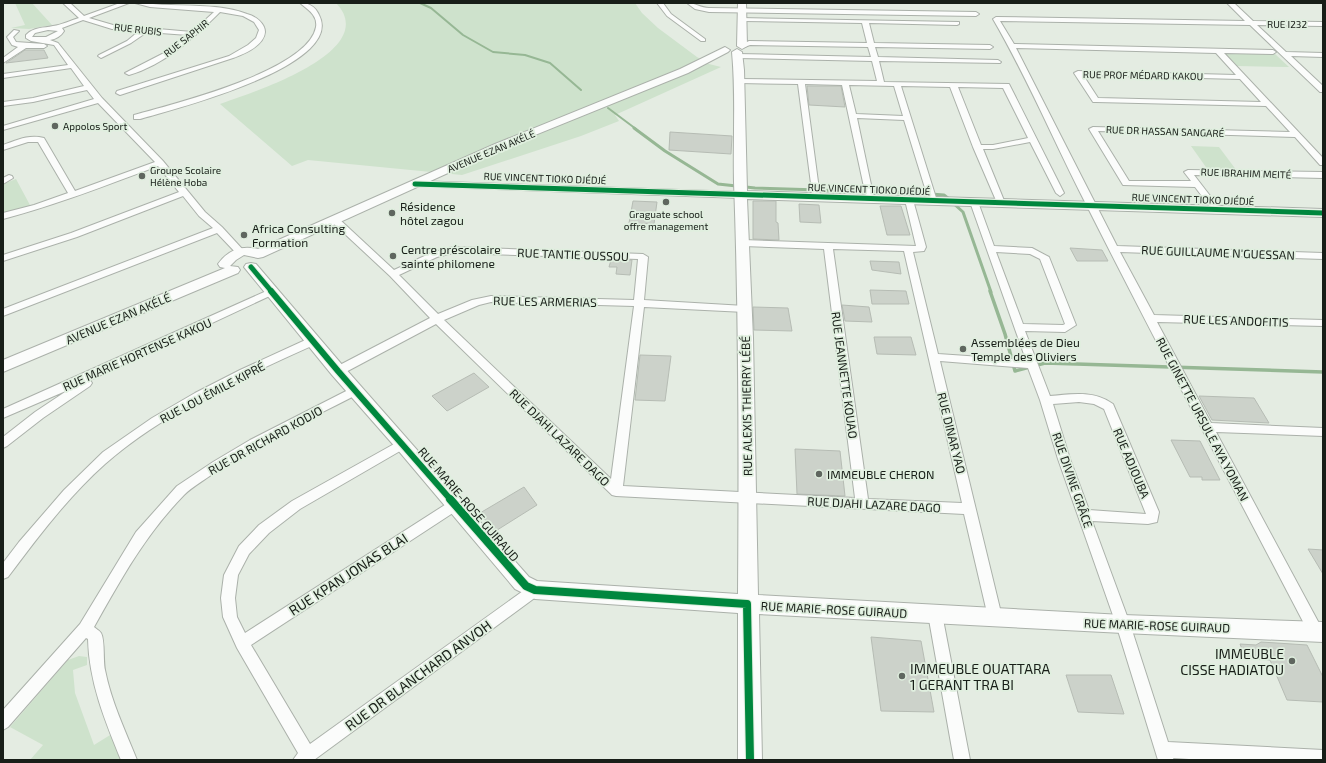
<svg xmlns="http://www.w3.org/2000/svg" width="1326" height="763" font-family="'Exo 2',sans-serif">
<rect width="100%" height="100%" fill="#e4ece2"/>
<path fill="#cee2cc" d="M15,3h17l20,22 -23,4 -18,-1 14,-3z
M336,3h299l7,10 16,15 39,29 12,7 12,3 -106,48 4,6 -38,15 -119,39 -154,-15 -16,6 -72,-62c28,-10 163,-52 116,-101z
M1224,53l51,1 14,13 -52,-1z
M1191,146l28,1 18,24 -29,-1z
M16,179l15,28 -28,7v-30z
M79,656l8,1v8l-14,5 2,23 19,52 21,-13 11,28h-96l13,-15 -33,-18 58,-67z"/>
<g fill="none" stroke-linecap="round" stroke-linejoin="round">
<path stroke="#96b794" stroke-width="2" d="M420,3l11,5 32,27 30,17 32,3 25,8 31,27
M608,108l28,21"/>
<path stroke="#96b794" stroke-width="3" d="M634,128l31,23 53,33 37,4 163,5 26,2 5,4
M953,203l10,9 28,80"/>
<path stroke="#96b794" stroke-width="3.5" d="M990,291l15,43 10,37 30,-8 278,9"/>
</g>
<path fill="#ccd2ca" stroke="#b6bcb4" d="M25,50h19l4,8 -42,5z
M807,86h34l4,21 -36,-2z
M670,132l62,4 -1,18 -62,-4z
M633,201l24,1 -3,22 -25,-1z
M753,201h23v21l2,1 1,17 -26,-1z
M799,204l20,1 2,18 -21,-1z
M880,206h21l9,29h-23z
M1070,248l32,2 6,11h-31z
M611,260h21l-2,15 -14,-1 1,-7h-8z
M870,261l29,1 2,12 -29,-4z
M870,290l36,1 3,13h-37z
M842,305l27,2 3,15 -27,-1z
M753,307l35,1 4,23 -38,-1z
M874,337h37l5,18 -39,-1z
M640,355l31,1 -6,45 -30,-1z
M474,373l15,14 -42,24 -15,-15z
M1199,396l55,2 15,25 -57,-3z
M1171,440l29,1 20,39h-18v-3h-12z
M795,449l45,2 5,45 -48,-2z
M524,487l13,18 -43,27 -14,-19z
M1308,549l15,1v24z
M871,637l50,4 13,71 -53,-1z
M1261,642l46,3 16,32v25l-36,-2 -17,-40 -24,-1 -6,-15 16,1z
M1066,675h45l13,39 -46,-2z"/>
<g fill="none" stroke-linecap="round" stroke-linejoin="round">
<g stroke="#abb1aa" stroke-width="2">
<path id="street" d="M63,3h7l14,13 36,-13h9l-40,15 24,7 79,7 22,-20 -64,-5 -15,-4c12,0 24,2 36,2 25,1 53,0 76,9 8,2 18,9 18,18 -1,14 -21,22 -32,26l-113,37 -4,-2 1,-2 112,-35 19,-11 8,-7 3,-8 -5,-8 -11,-6 -23,-4c-25,25 -56,53 -91,63l-4,-2 2,-1 37,-19 24,-18 -41,-3 -16,11 -30,15 -3,-2 1,-1 28,-14 12,-10 -27,-2 -29,-9 -21,8 2,3c-3,5 -8,8 -14,9l8,3 44,55 61,63 42,51 17,15 23,25 -5,3 -3,-1 -20,-21 -214,83v-7l210,-81 -14,-12 -16,-20 -106,41 -74,24v-6l68,-22 108,-41 -21,-26c-51,19 -102,39 -155,53v-6l31,-8 34,-12 -30,-51h-10l-25,8v-5c14,-5 26,-11 41,-7l31,53 80,-29 -57,-59 -95,27v-4l91,-27 -7,-9 -54,12 -30,4v-4l30,-4 51,-12 -13,-18 -68,10v-4l65,-9 -14,-20 -23,-4 -5,-3v-3c7,-8 18,-7 27,-9 9,-1 18,-6 26,-8zM48,30l10,1 -12,6h-14l3,-4z
M300,3c9,0 15,3 19,12 27,51 -148,95 -179,104h-6v-4c39,-11 174,-44 182,-88 2,-12 -9,-18 -16,-24z
M657,3h6l8,11 34,25v2h-4l-34,-25z
M687,3c8,0 14,5 22,5l267,4 3,2 -3,2 -267,-4 -14,-3z
M1227,3h7l19,18 70,1v4l-66,-1 29,27 37,1v4l-32,-1 32,30v6h-3l-70,-67 -250,-4 14,23 259,6 3,2 -3,2 -49,-1 99,105v7h-3l-25,-28 -197,-6 31,50h62l-7,-9 4,-2 135,2v6l-129,-3 27,35 -4,3 -3,-1 -19,-25 -72,-2 -34,-56 4,-2 197,5 -24,-26 -170,-4h-3l-19,-29 4,-2 158,4 -20,-22 -200,-5 101,198 206,7v6l-203,-7 34,63 169,5v6l-166,-4 54,101 112,5v8l-107,-4 105,195 2,5 -2,5 -5,2 -5,-2c-75,-144 -151,-286 -224,-431 -32,-62 -59,-127 -94,-187l3,-2 249,4zM1083,75l157,4 21,23 -163,-4z
M740,18l219,4v2l-2,1 -88,-2 5,20 116,2 3,2 -3,2 -115,-2 3,10 120,3 3,2 -1,1 -121,-2 5,21 125,2 55,109 -4,3 -4,-3 -26,-51 -37,7h-10l22,54 -4,3 -3,-1 -25,-58 -23,-60 -49,-1 36,115 -4,3 -4,-3 -25,-81 -47,-2 17,81 -4,3 -3,-1 -25,-116 -37,-1 15,113 -4,3 -3,-1 -15,-115 -59,-1 -4,-2 4,-2 138,2 -5,-20 -135,-3 -3,-2 3,-2 134,3 -3,-10 -118,-2 -8,3 -3,-2 10,-5 118,2 -5,-20 -120,-2 -2,-1zM849,85l45,1 9,30 -47,-2zM958,87l45,1 25,50 -35,7h-12z
M14,30l5,1 -6,6 3,5 28,2 3,2 -3,2h-18l-23,15v-5l15,-11 -6,-2 -5,-8z
M9,175l3,1 1,2 -10,6v-6z
M415,181l326,11 4,3 -4,3 -329,-12 -1,-2 1,-2z
M909,197l4,3 13,47 -2,4 -11,1 25,102 88,6 -56,-158 1,-2 3,-1 4,3 16,44 38,2 17,9 27,68 -11,7 -40,-1 25,65c21,-2 45,-6 63,8l46,108 -2,10 -9,2 -56,-3 38,103 38,118 155,8v10h-118l-32,-2 1,2h-16l-42,-136 -58,-165 -18,-59 -12,-32 -88,-7 62,256 -2,5 -5,1 -5,-1 -2,-5 -24,-103 -348,-18 -4,-1 -176,-171 -94,50h-8l-1,-3 1,-3 96,-50 -40,-42 -58,-54 -1,-2 1,-2h6l56,52 37,-17 22,-6 190,7 5,3 -4,43 101,6 5,3 -5,3 -101,-5 -21,179 232,12 -31,-249 -81,-3 -5,-3 5,-3 173,6 -11,-46zM833,249l71,2 58,252 -94,-4zM996,252l34,2 10,5 25,65 -2,1 -40,-1zM453,253l185,6 -4,41 -143,-4 -19,4 -34,14 -39,-39 38,-18zM491,302l143,4 -23,173 -167,-159 35,-15zM1079,402l15,2 10,5 42,105 -57,-4 -19,-51 -17,-55z
M271,289l5,3 -2,2 -184,86 2,3 -2,3 -47,32 -36,28 -4,2v-11l32,-25 33,-22 -65,28v-9z
M312,337l4,1 1,3 -1,3c-73,33 -150,67 -211,120 -37,33 -68,74 -97,113l-5,2v-16l16,-21 45,-52 39,-38 49,-34 43,-25 45,-23z
M356,386l4,1 2,3 -2,3c-50,26 -102,50 -149,82 -8,6 -19,12 -27,20 -39,40 -63,84 -90,132 2,2 5,3 7,6 4,7 2,27 4,37 6,31 20,60 32,90h-16c-16,-39 -32,-78 -33,-121l-2,-1 -78,89 -5,3v-20l77,-86 56,-92 41,-46 36,-24 37,-22z
M403,439l4,2 2,3 -2,3 -107,62 -31,24 -20,21 -11,21 -3,23 2,19 8,16 206,-132 4,-1 4,1 2,4 -2,4 -208,136 59,99 220,-158 5,-2 5,2 2,4 -2,4 -226,166h-21l5,-7 -61,-105 -14,-31 -2,-19 3,-23 15,-29 20,-21 33,-24z
M935,608l5,1 2,5 28,146h-16l-26,-146 2,-5z"/>
</g>
<g stroke="#abb1aa" stroke-width="2">
<path id="secondary" d="M738,3h8l1,43 -5,3 -5,-3z
M725,47l5,3 -2,2 -40,21 -185,75 -240,109 -5,1 -14,-3 -8,5 -6,6 8,1 2,3 -2,3 -235,99v-12l222,-92 -5,-1 -2,-3c10,-14 23,-19 40,-15l237,-105 185,-75z
M737,49l5,3 2,18 3,121 576,18v8l-576,-18 6,139 5,257 365,20 200,7v20l-200,-9 -364,-19 3,146h-24v-147l-203,-14 -20,-10 -118,-140 -65,-74 -88,-108 2,-3 5,-1 5,1 88,103 185,210 8,4 201,13c1,-137 1,-274 -4,-412 -1,-43 2,-87 -2,-130z"/>
</g>
<use href="#street" fill="#fbfcfb" fill-rule="evenodd"/>
<use href="#secondary" fill="#fbfcfb" fill-rule="evenodd"/>
<g stroke="#e0efdf" stroke-width="7">
<path id="cycleway-far2" d="M415,184l908,29
M251,267l21,25"/>
</g>
<g stroke="#e0efdf" stroke-width="8">
<path id="cycleway-far1" d="M271,291l67,80 113,129"/>
</g>
<g stroke="#e0efdf" stroke-width="10">
<path id="cycleway" d="M450,499l76,87 9,4 212,14 3,156"/>
</g>
<use href="#cycleway-far2" stroke="#00873e" stroke-width="5"/>
<use href="#cycleway-far1" stroke="#00873e" stroke-width="6"/>
<use href="#cycleway" stroke="#00873e" stroke-width="8"/>
</g>
<g fill="#5f665f" stroke="#e0efdf" stroke-width="1.5">
<circle cx="55" cy="126" r="4"/>
<circle cx="142" cy="176" r="4"/>
<circle cx="666" cy="202" r="4"/>
<circle cx="392" cy="213" r="4"/>
<circle cx="244" cy="235" r="4"/>
<circle cx="393" cy="256" r="4"/>
<circle cx="963" cy="349" r="4"/>
<circle cx="819" cy="474" r="4"/>
<circle cx="1292" cy="661" r="4"/>
<circle cx="902" cy="676" r="4"/>
</g>
<g text-anchor="middle" dominant-baseline="central" stroke-width="3.5" stroke-linejoin="round" paint-order="stroke">
<g font-size="10" fill="#181e18" stroke="#e0efdf">
<text x="1287" y="24">RUE I232</text>
<text transform="translate(138 29) rotate(6)">RUE RUBIS</text>
<text transform="translate(186 38) rotate(-38)">RUE SAPHIR</text>
<text transform="translate(1143 75) rotate(1)">RUE PROF MÉDARD KAKOU</text>
<text transform="translate(1165 131) rotate(2)">RUE DR HASSAN SANGARÉ</text>
<text transform="translate(491 151) rotate(-23)">AVENUE EZAN AKÉLÉ</text>
<text transform="translate(1246 173) rotate(2)">RUE IBRAHIM MEITÉ</text>
<text transform="translate(545 178) rotate(2)">RUE VINCENT TIOKO DJÉDJÉ</text>
<text transform="translate(869 189) rotate(2)">RUE VINCENT TIOKO DJÉDJÉ</text>
<text transform="translate(1193 199) rotate(2)">RUE VINCENT TIOKO DJÉDJÉ</text>
</g>
<g font-size="10" fill="#181e18" stroke="#e0efdf" text-anchor="start">
<text x="63" y="126">Appolos Sport</text>
<text x="150" y="170">Groupe Scolaire<tspan x="150" dy="12">Hélène Hoba</tspan></text>
<text x="666" y="214" text-anchor="middle">Graguate school<tspan x="666" dy="12">offre management</tspan></text>
</g>
<g font-size="12" fill="#181e18" stroke="#e0efdf" text-anchor="start">
<text x="400" y="206">Résidence<tspan x="400" dy="14">hôtel zagou</tspan></text>
<text x="252" y="228">Africa Consulting<tspan x="252" dy="14">Formation</tspan></text>
<text x="401" y="249">Centre préscolaire<tspan x="401" dy="14">sainte philomene</tspan></text>
<text x="971" y="342">Assemblées de Dieu<tspan x="971" dy="14">Temple des Oliviers</tspan></text>
<text x="827" y="474">IMMEUBLE CHERON</text>
</g>
<g font-size="12" fill="#181e18" stroke="#e0efdf">
<text transform="translate(1218 252) rotate(2)">RUE GUILLAUME N'GUESSAN</text>
<text transform="translate(573 254) rotate(2)">RUE TANTIE OUSSOU</text>
<text transform="translate(545 301) rotate(1)">RUE LES ARMERIAS</text>
<text transform="translate(118 318) rotate(-23)">AVENUE EZAN AKÉLÉ</text>
<text transform="translate(1236 320) rotate(2)">RUE LES ANDOFITIS</text>
<text transform="translate(137 354) rotate(-24)">RUE MARIE HORTENSE KAKOU</text>
<text transform="translate(845 375) rotate(82)">RUE JEANNETTE KOUAO</text>
<text transform="translate(212 392) rotate(-28)">RUE LOU ÉMILE KIPRÉ</text>
<text transform="translate(746 406) rotate(-91)">RUE ALEXIS THIERRY LÉBÉ</text>
<text transform="translate(1203 419) rotate(62)">RUE GINETTE URSULE AYA YOMAN</text>
<text transform="translate(952 433) rotate(76)">RUE DINAR YAO</text>
<text transform="translate(560 437) rotate(44)">RUE DJAHI LAZARE DAGO</text>
<text transform="translate(265 440) rotate(-29)">RUE DR RICHARD KODJO</text>
<text transform="translate(1132 463) rotate(67)">RUE ADJOUBA</text>
<text transform="translate(1073 480) rotate(71)">RUE DIVINE GRÂCE</text>
<text transform="translate(469 504) rotate(49)">RUE MARIE-ROSE GUIRAUD</text>
<text transform="translate(874 504) rotate(3)">RUE DJAHI LAZARE DAGO</text>
<text transform="translate(834 609) rotate(3)">RUE MARIE-ROSE GUIRAUD</text>
<text transform="translate(1157 625) rotate(2)">RUE MARIE-ROSE GUIRAUD</text>
</g>
<g font-size="14" fill="#181e18" stroke="#e0efdf">
<text transform="translate(348 574) rotate(-33)">RUE KPAN JONAS BLAI</text>
<text transform="translate(418 675) rotate(-36)">RUE DR BLANCHARD ANVOH</text>
</g>
<g font-size="14" fill="#181e18" stroke="#e0efdf" text-anchor="end">
<text x="1284" y="653">IMMEUBLE<tspan x="1284" dy="16">CISSE HADIATOU</tspan></text>
<text x="910" y="668" text-anchor="start">IMMEUBLE OUATTARA<tspan x="910" dy="16">1 GERANT TRA BI</tspan></text>
</g>
</g>
<rect width="1326" height="763" fill="none" stroke="#181e18" stroke-width="8"/>
</svg>
